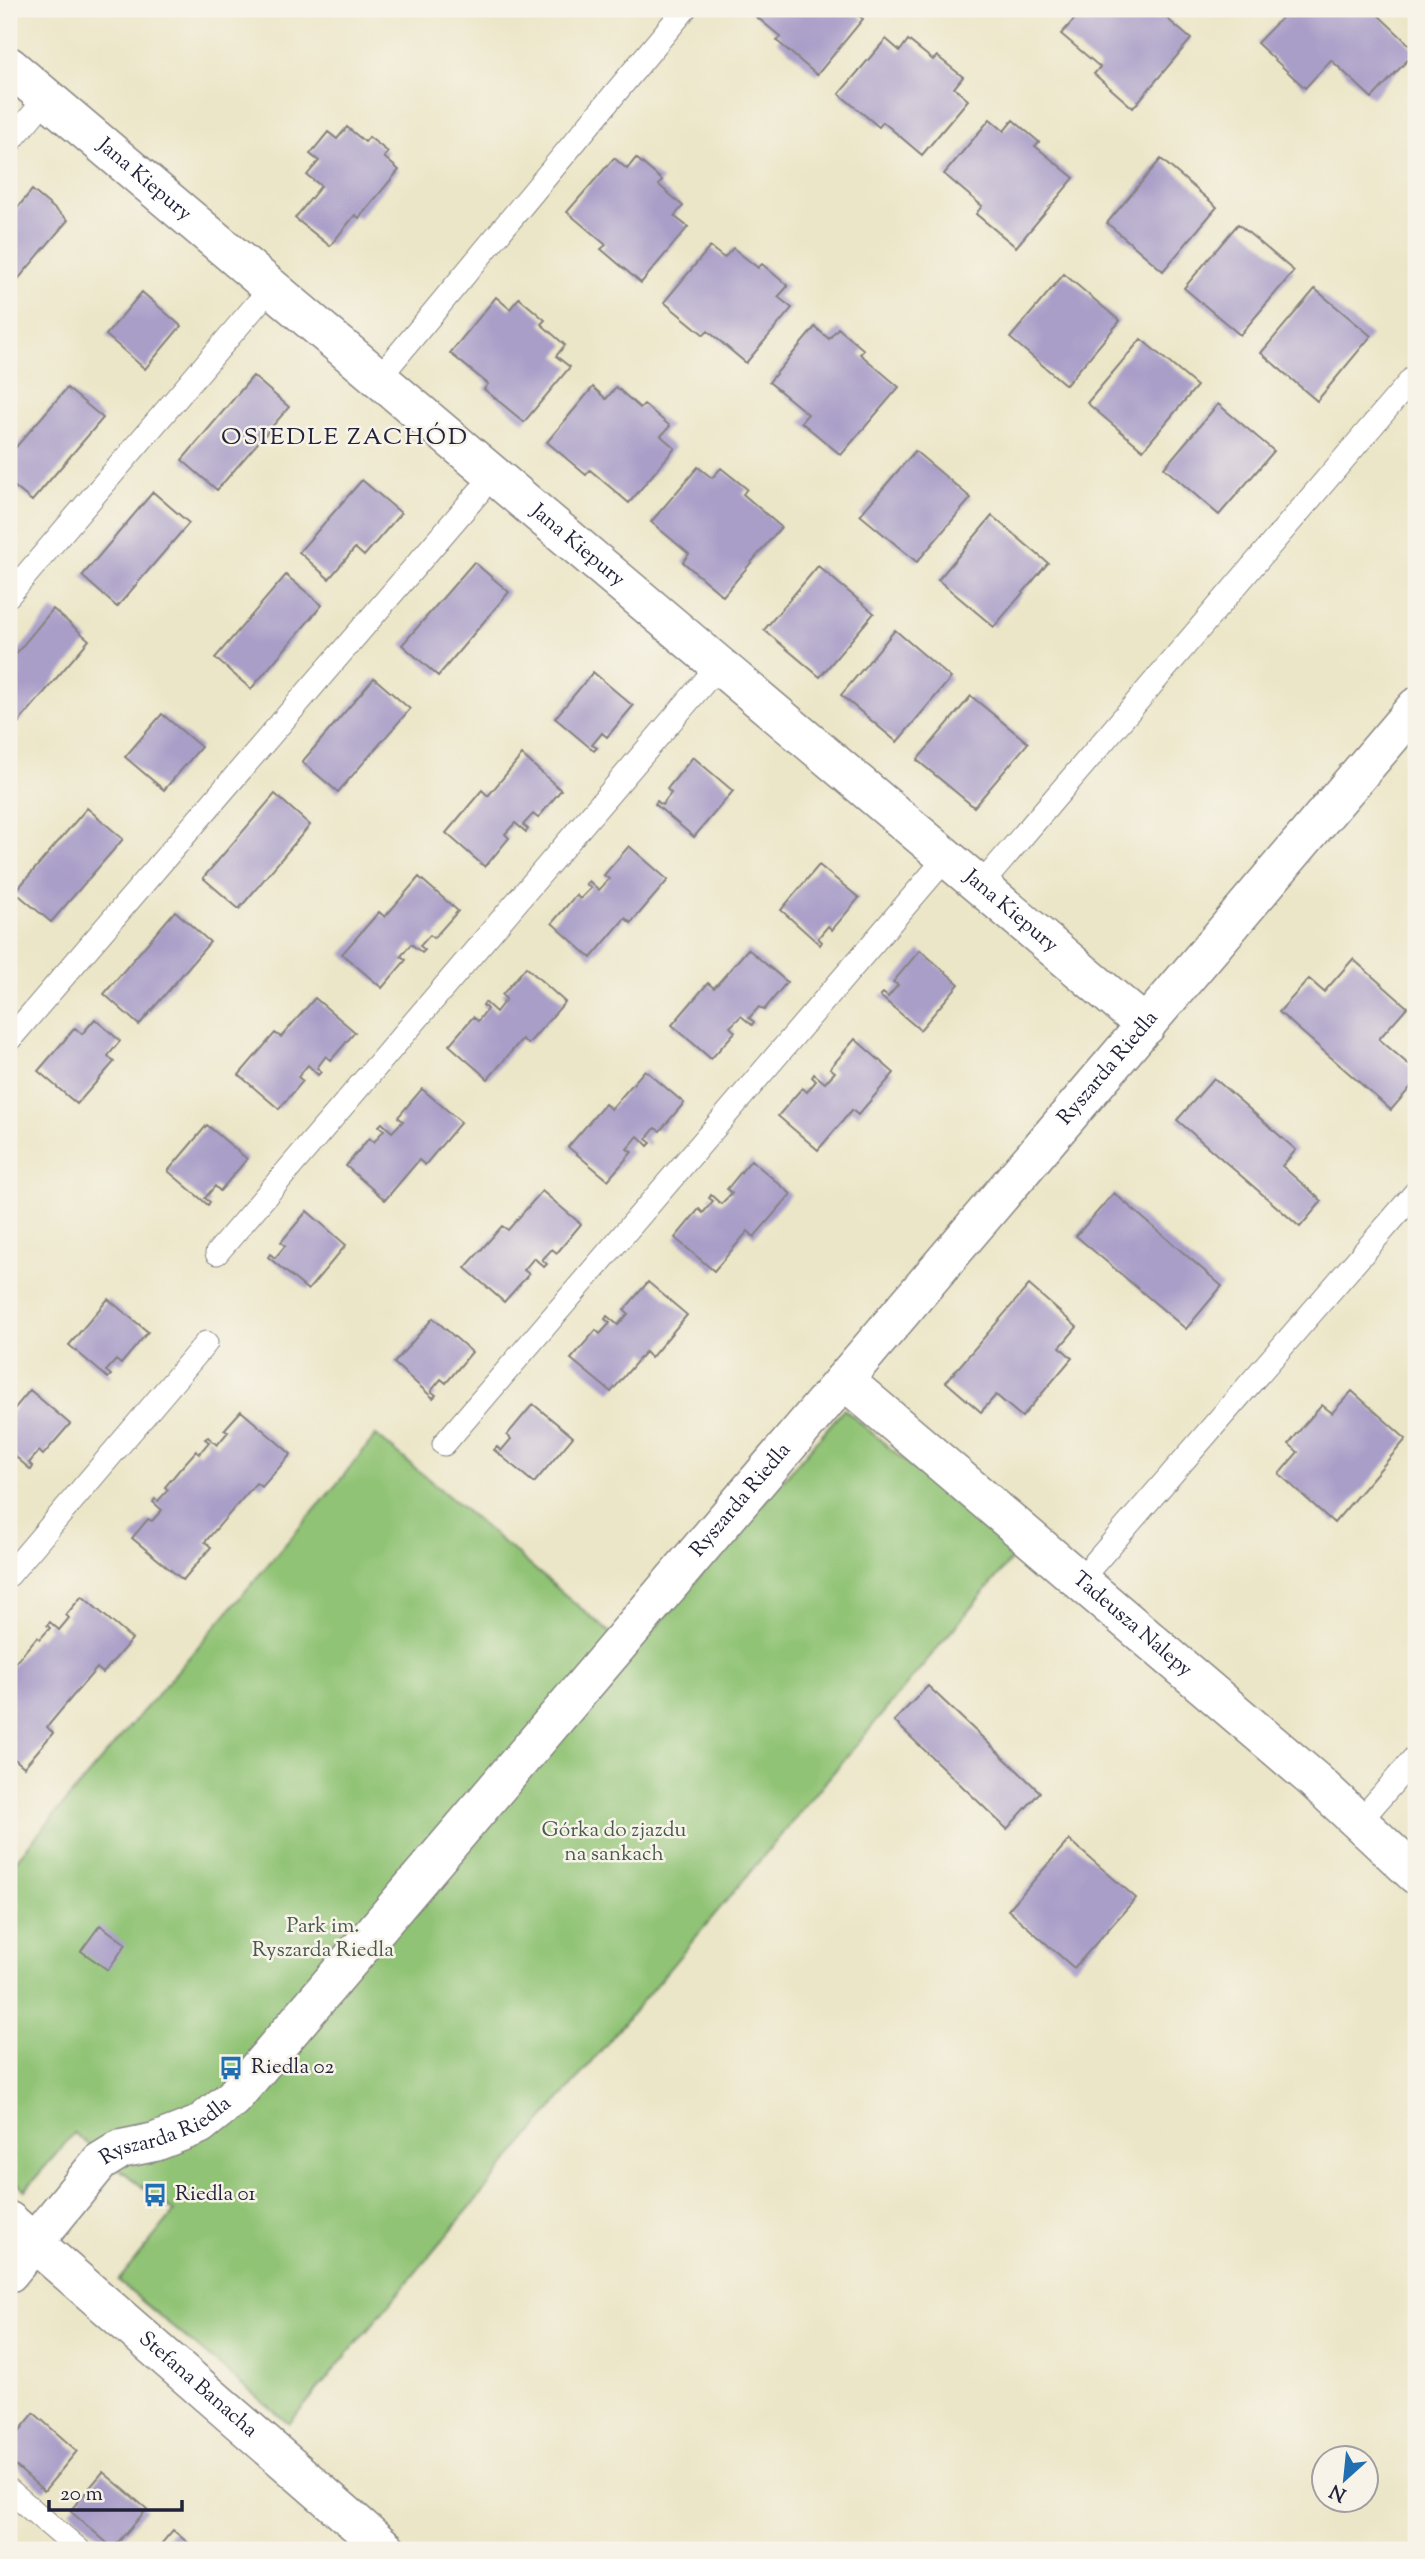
<svg xmlns="http://www.w3.org/2000/svg" width="1425" height="2559" font-family="'Sorts Mill Goudy',serif">
<rect width="100%" height="100%" fill="#f7f3e8"/>
<filter id="ink" filterUnits="userSpaceOnUse"><feTurbulence type="fractalNoise" baseFrequency=".0143" numOctaves="2"/><feDisplacementMap in="SourceGraphic" scale="14" xChannelSelector="R" yChannelSelector="G"/><feConvolveMatrix kernelMatrix="1 2 1 2 8 2 1 2 1" color-interpolation-filters="sRGB"/></filter>
<filter id="wash" filterUnits="userSpaceOnUse"><feTurbulence type="fractalNoise" baseFrequency=".00686" numOctaves="4" result="noise"/><feDisplacementMap in="SourceGraphic" scale="28" xChannelSelector="R" yChannelSelector="G"/><feGaussianBlur stdDeviation="1.57" result="paint"/><feColorMatrix in="noise" values="0 0 0 0 0 0 0 0 0 0 0 0 0 0 0 0 0 1.4 0 .05"/><feComposite in="paint" operator="in"/></filter>
<g filter="url(#wash)">
<rect width="100%" height="100%" fill="#ece6c8"/>
<path fill="#90c374" stroke="#597258" stroke-width="2" d="M844,1409l171,146 -726,869 -171,-143 56,-69 -100,-79 -49,57 -16,-13v-309l327,-383 40,-50 258,218z"/>
<g id="blocks">
<path fill="#a99ec8" d="M747,9h103l13,10 -46,56 -40,-34 4,-4z
M1084,9h72l35,30 -58,69 -39,-34 6,-7 -39,-33z
M1290,9h88l-3,3 41,39 -44,47 -41,-38 -26,28 -48,-45z
M886,39l14,12 8,-11 25,20 4,-4 26,21 -9,11 14,12 -46,55 -39,-33 -4,5 -40,-33z
M990,119l14,12 9,-11 26,22 -4,4 39,32 -58,69 -40,-33 6,-8 -38,-32z
M347,127l18,15 4,-5 19,15 -4,5 15,13 -40,48 -4,-3 -25,31 -35,-28 26,-32 -14,-11 12,-14 -9,-7 18,-22 9,7z
M614,158l13,11 9,-11 26,22 -3,5 24,21 -9,10 14,11 -47,56 -40,-34 5,-4 -39,-33z
M1161,159l56,48 -54,64 -56,-48z
M32,190l36,30 -59,70v-72z
M1238,224l56,47 -54,64 -56,-47z
M710,247l14,11 9,-10 25,20 4,-4 26,22 -10,11 14,11 -46,55 -38,-32 -4,4 -40,-33z
M1064,274l56,47 -54,64 -56,-47z
M1315,289l56,47 -54,65 -56,-48z
M142,292l39,34 -36,43 -39,-34z
M496,297l14,12 9,-11 26,22 -4,4 24,21 -9,11 14,11 -46,55 -40,-33 4,-5 -38,-31z
M815,327l14,12 9,-11 26,22 -4,4 39,33 -58,68 -40,-33 7,-8 -39,-32z
M1141,339l56,47 -54,64 -56,-47z
M253,376l36,31 -72,83 -35,-30z
M593,387l13,12 10,-12 24,21 4,-4 26,22 -9,10 14,12 -46,55 -39,-33 -4,5 -39,-33z
M67,388l36,30 -71,83 -23,-19v-27z
M1218,404l56,47 -55,64 -55,-47z
M915,451l56,47 -54,64 -57,-47z
M698,467l14,11 9,-10 26,21 -4,5 38,33 -58,69 -40,-34 6,-8 -38,-32z
M362,480l39,33 -37,43 -9,-8 -26,31 -30,-27z
M153,492l36,31 -72,84 -35,-31z
M992,516l56,47 -54,64 -56,-47z
M474,562l35,30 -71,84 -36,-31z
M818,566l56,47 -54,64 -56,-47z
M286,575l36,30 -71,84 -36,-31z
M53,609l36,31 -71,83 -9,-8v-53z
M895,630l56,48 -54,64 -56,-47z
M593,672l40,34 -26,31 -5,-4 -10,12 5,3 -3,3 -39,-33z
M374,678l36,31 -72,83 -36,-30z
M971,696l57,47 -54,64 -57,-47z
M162,714l39,33 -37,43 -39,-33z
M522,755l39,35 -23,28 -5,-4 -10,11 5,4 -2,3 -11,-9 -10,11 4,4 -24,29 -39,-34 36,-43 6,6z
M693,757l40,34 -39,46 -39,-33 2,-3 5,4 9,-12 -4,-4z
M275,794l35,31 -71,84 -36,-31z
M87,808l36,31 -72,83 -36,-30z
M629,846l39,34 -37,43 -6,-5 -34,40 -39,-35 24,-28 4,4 11,-11 -5,-4 3,-3 10,9 10,-11 -5,-4z
M819,865l40,33 -27,32 -4,-4 -10,12 4,4 -2,3 -39,-35z
M419,877l39,34 -24,27 -4,-3 -10,11 5,4 -3,3 -11,-9 -10,12 5,4 -24,28 -40,-34 37,-42 6,5z
M175,911l35,31 -71,83 -35,-31z
M748,949l39,33 -23,28 -5,-3 -10,11 5,4 -2,3 -11,-9 -11,11 5,5 -24,27 -39,-34 36,-42 6,5z
M920,950l39,34 -39,46 -40,-34 3,-3 5,4 10,-12 -5,-3z
M1353,959l54,48 -28,32 37,32v10l-25,29 -112,-98 30,-33 15,13z
M526,967l39,35 -37,42 -6,-5 -34,40 -39,-34 24,-28 5,4 9,-12 -4,-4 2,-3 11,10 10,-13 -4,-4z
M315,998l40,34 -24,28 -5,-4 -9,12 4,4 -3,3 -10,-10 -10,12 5,4 -24,28 -40,-34 36,-42 6,4z
M95,1019l25,22 -12,15 6,6 -37,42 -39,-33 37,-43 7,6z
M855,1039l39,34 -36,42 -6,-5 -34,40 -40,-34 24,-28 5,4 9,-11 -4,-4 2,-3 11,9 10,-11 -5,-4z
M645,1070l39,33 -24,28 -5,-3 -9,11 5,4 -3,3 -10,-10 -11,13 5,3 -24,28 -40,-33 37,-43 6,5z
M1214,1078l82,72 -14,16 40,35 -22,26 -123,-107z
M422,1089l39,33 -36,43 -6,-5 -34,40 -39,-34 23,-28 5,4 10,-12 -5,-4 3,-3 10,9 11,-11 -5,-4z
M207,1125l40,34 -27,32 -5,-5 -10,12 5,4 -2,3 -40,-34z
M751,1160l40,34 -37,43 -6,-6 -34,40 -39,-33 24,-29 4,4 10,-12 -4,-3 2,-3 10,9 11,-11 -5,-4z
M542,1191l39,33 -24,29 -5,-4 -10,11 5,4 -3,3 -10,-9 -10,12 5,4 -25,28 -39,-34 37,-42 6,4z
M1114,1193l108,93 -36,43 -110,-93z
M307,1211l39,34 -38,45 -40,-33 2,-3 5,4 10,-12 -4,-4z
M648,1282l39,33 -36,43 -6,-6 -34,40 -40,-33 25,-29 4,4 10,-11 -5,-4 2,-3 11,9 10,-11 -4,-4z
M1029,1285l48,42 -17,20 12,11 -50,59 -26,-22 -15,17 -35,-30z
M108,1299l40,33 -27,32 -5,-4 -10,11 5,4 -3,3 -39,-33z
M433,1318l39,34 -26,31 -5,-4 -10,12 5,4 -3,3 -39,-35z
M30,1390l40,34 -27,31 -4,-4 -10,12 4,4 -2,3 -22,-19v-36z
M1352,1391l54,48 -72,84 -55,-49 19,-22 -9,-8 16,-20 17,-19 10,8z
M533,1404l40,33 -39,46 -40,-33 3,-3 4,4 10,-12 -4,-4z
M241,1411l50,43 -29,33 -6,-4 -51,59 6,5 -28,33 -51,-42 16,-19 4,2 10,-11 -9,-8 2,-3 3,2 10,-11 -3,-3 15,-18 16,-18 3,3 10,-12 -4,-3 3,-2 9,8 11,-13 -4,-2z
M82,1596l50,43 -29,34 -6,-5 -25,29 -25,30 6,6 -29,34 -15,-13v-84l28,-33 3,2 10,-11 -3,-3 3,-3 9,8 10,-12 -3,-3z
M928,1686l112,106 -33,37 -113,-108z
M1069,1840l67,58 -62,70 -66,-58z
M100,1925l26,19 -18,26 -27,-19z
M34,2413l43,38 -33,40 -35,-31v-16z
M103,2472l44,37 -34,39 -43,-37z
M173,2530l23,20h-40z"/>
</g>
</g>
<g filter="url(#ink)">
<use href="#blocks" fill-opacity="0" stroke="#878482" stroke-width="2"/>
<g fill="none" stroke-linecap="round" stroke-linejoin="round">
<g stroke="#878482" stroke-width="25">
<path id="service" d="M9,143l26,-31
M379,378l306,-369
M9,595l248,-291
M980,886l432,-507
M9,1040l470,-548
M217,1253l502,-588
M444,1444l502,-586
M9,1575l197,-232
M1080,1580l336,-388
M1359,1822l57,-66
M9,2490l70,60"/>
</g>
<g stroke="#878482" stroke-width="41">
<g id="minor">
<path id="s1" d="M9,66l1137,960"/>
<path id="s2" d="M844,1380l469,399 103,96"/>
<path id="s3" d="M9,2221l378,329"/>
</g>
</g>
<g stroke="#878482" stroke-width="41">
<g id="tertiary">
<path id="s4" d="M9,2273l91,-111 21,-13 34,-7 44,-17 34,-27 1183,-1391"/>
</g>
</g>
<use href="#service" stroke="#fff" stroke-width="23"/>
<use href="#minor" stroke="#fff" stroke-width="38"/>
<use href="#tertiary" stroke="#fff" stroke-width="38"/>
</g>
</g>
<defs>
<g id="bus-bare" transform="scale(1.89)"><path d="M-5-6H5V4H4V6H2V4H-2V6H-4V4H-5ZM-3.5-4V0h7V-4ZM-3.5 1.2v1.5H-2V1.2ZM2 1.2v1.5H3.5V1.2Z" fill="#1f6fb2" stroke="#f7f3e8" stroke-width="2.5" paint-order="stroke"/></g>
</defs>
<g fill-rule="evenodd">
<use href="#bus-bare" x="231" y="2068"/>
<use href="#bus-bare" x="155" y="2195"/>
</g>
<g text-anchor="middle" dominant-baseline="central" stroke-width="5" stroke-linejoin="round" paint-order="stroke">
<g font-size="21" fill="#22223b" stroke="#f7f3e8">
<text stroke="none"><textPath href="#s1" startOffset="177">Jana Kiepury</textPath></text>
<text stroke="none"><textPath href="#s1" startOffset="744">Jana Kiepury</textPath></text>
<text stroke="none"><textPath href="#s1" startOffset="1311">Jana Kiepury</textPath></text>
<text stroke="none"><textPath href="#s4" startOffset="1645">Ryszarda Riedla</textPath></text>
<text stroke="none"><textPath href="#s4" startOffset="1078">Ryszarda Riedla</textPath></text>
<text stroke="none"><textPath href="#s2" startOffset="378">Tadeusza Nalepy</textPath></text>
<text stroke="none"><textPath href="#s4" startOffset="217">Ryszarda Riedla</textPath></text>
<text stroke="none"><textPath href="#s3" startOffset="250">Stefana Banacha</textPath></text>
</g>
<g font-size="21" fill="#485a4f" stroke="#f7f3e8">
<text x="614" y="1831">Górka do zjazdu<tspan x="614" dy="24">na sankach</tspan></text>
<text x="323" y="1927">Park im.<tspan x="323" dy="24">Ryszarda Riedla</tspan></text>
</g>
<g font-size="21" fill="#22223b" stroke="#f7f3e8" text-anchor="start">
<text x="251" y="2068">Riedla 02</text>
<text x="175" y="2195">Riedla 01</text>
</g>
<g font-size="24" letter-spacing="2" fill="#22223b" stroke="#f7f3e8">
<text x="345" y="438">OSIEDLE ZACHÓD</text>
</g>
</g>
<rect width="1425" height="2559" fill="none" stroke="#f7f3e8" stroke-width="35"/>
<g transform="translate(1345 2479) rotate(207)"><circle r="33" fill="#f7f3e8" stroke="#a29fa3" stroke-width="2"/>
<path d="M0-5L12 26L0 18L-12 26Z" fill="#1f6fb2"/>
<text y="-10" font-size="19" font-weight="bold" text-anchor="middle" fill="#22223b">N</text>
</g>
<path d="M49 2500v10h133v-10" fill="none" stroke="#22223b" stroke-width="3.5"/>
<text x="60" y="2500" font-size="21" fill="#22223b" stroke="#f7f3e8" stroke-width="5" paint-order="stroke">20 m</text>
</svg>
